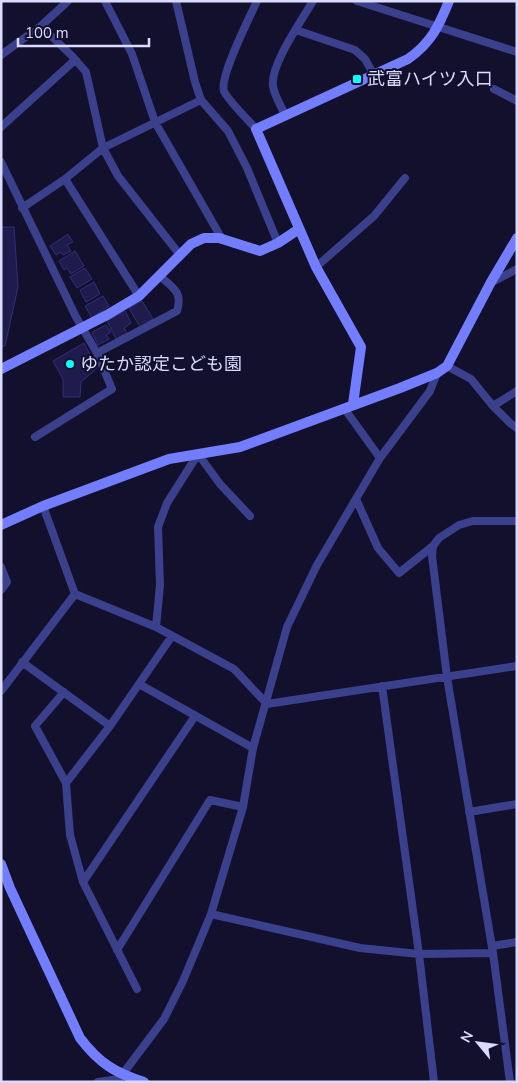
<svg xmlns="http://www.w3.org/2000/svg" width="518" height="1083" font-family="'Nunito Sans','Noto Sans JP',sans-serif">
<rect width="100%" height="100%" fill="#12102c"/>
<path fill="#201b4d" stroke="#332d7a" d="M1,227h13l4,60 -13,59h-4z
M68,234l5,8 -6,3 4,6 -8,4 -2,-3 -5,3 -6,-9z
M75,251l9,15 -13,8 -4,-6 -3,2 -5,-9z
M85,268l7,11 -15,9 -7,-11z
M94,282l6,12 -14,8 -6,-12z
M103,296l6,10 -12,8 1,1 -6,3 -7,-12z
M142,301l11,18 -13,8 -11,-19z
M125,311l6,12 -7,5 3,5 -11,6 -9,-18z
M106,325l5,7 -5,3 3,4 -11,6 -6,-13z
M84,343l13,25 -16,14 -1,15h-17v-18l-10,-18z"/>
<g fill="none" stroke-linecap="round" stroke-linejoin="round">
<path stroke="#3a408c" stroke-width="8" d="M105,1l27,53 23,68 67,117
M176,1l19,81 6,18 27,31 19,37 31,75
M357,1l160,51
M41,26l32,31 13,15 17,76 15,28 62,79
M296,30l59,20 10,9 9,16
M1,55l40,-29 27,-25
M494,89l23,12
M285,115c-4,-9 -11,-20 -12,-29 -3,-21 29,-66 40,-85
M1,127l74,-67
M256,129c-6,-7 -30,-31 -32,-38 -5,-14 26,-74 33,-90
M1,162l75,155 21,36 15,36 -77,48
M65,179l74,117
M22,208l43,-29 38,-31 98,-48
M316,267l58,-51 31,-38
M492,282l25,-13
M97,353l80,-42c6,-19 -4,-23 -17,-35
M447,366l24,13 22,27 17,17 7,5
M493,406l24,-15
M344,408l36,50
M356,499l22,49 21,25 34,-27
M43,506l32,88 81,33 78,42 33,35
M1,567l6,15 -6,8
M156,627l4,-42 -2,-58 9,-24 31,-49 22,30 30,32
M22,662l88,64
M139,684l114,64
M382,686l37,268 15,128
M1,691l74,-97
M64,692l-29,34 31,57 4,52 13,47 54,107
M267,704l250,-38
M66,783l44,-57 62,-90
M469,812l48,-8
M83,882l112,-166
M211,914l149,34 59,6 74,-1
M492,946l25,-4
M117,950l93,-150 33,7
M98,1082l21,-3 45,-60 19,-38 28,-67 32,-107 10,-59 34,-121 30,-62 63,-107 50,-67 7,-18
M510,1082l-17,-129 -46,-276 -15,-121 1,-10 6,-8 20,-13 14,-4h44"/>
<path stroke="#727eff" stroke-width="10" d="M1,369l106,-54 32,-19 52,-52 13,-6h15l41,13 18,-8 21,-14
M353,404l8,-57 -45,-80 -60,-138 152,-70c23,-16 31,-33 41,-58
M1,525l42,-19 126,-47 71,-12 160,-59 37,-15 10,-7 44,-84 26,-44
M1,864l9,24 70,150c19,25 35,35 64,44"/>
</g>
<g fill="#07fffc" stroke="#12102c" stroke-width="2">
<rect x="352" y="74" width="10" height="10" rx="2.5"/>
<circle cx="70" cy="364" r="5"/>
</g>
<g text-anchor="middle" dominant-baseline="central" stroke-width="4" stroke-linejoin="round" paint-order="stroke">
<g font-size="18" fill="#dbdbff" stroke="#12102c" text-anchor="start">
<text x="367" y="79">武富ハイツ入口</text>
<text x="80" y="364">ゆたか認定こども園</text>
</g>
</g>
<rect width="518" height="1083" fill="none" stroke="#dbdbff" stroke-width="5"/>
<g transform="translate(478 1043) rotate(299)" stroke="#12102c" stroke-width="4" paint-order="stroke">
<path d="M0-4L9 19L0 12L-9 19Z" fill="#dbdbff"/>
<text y="-8" font-size="14" font-weight="bold" text-anchor="middle" fill="#dbdbff">N</text>
</g>
<path d="M18 38v8h131v-8" fill="none" stroke="#dbdbff" stroke-width="2.5"/>
<text x="25" y="38" font-size="15" fill="#dbdbff" stroke="#12102c" stroke-width="4" paint-order="stroke">100 m</text>
</svg>
